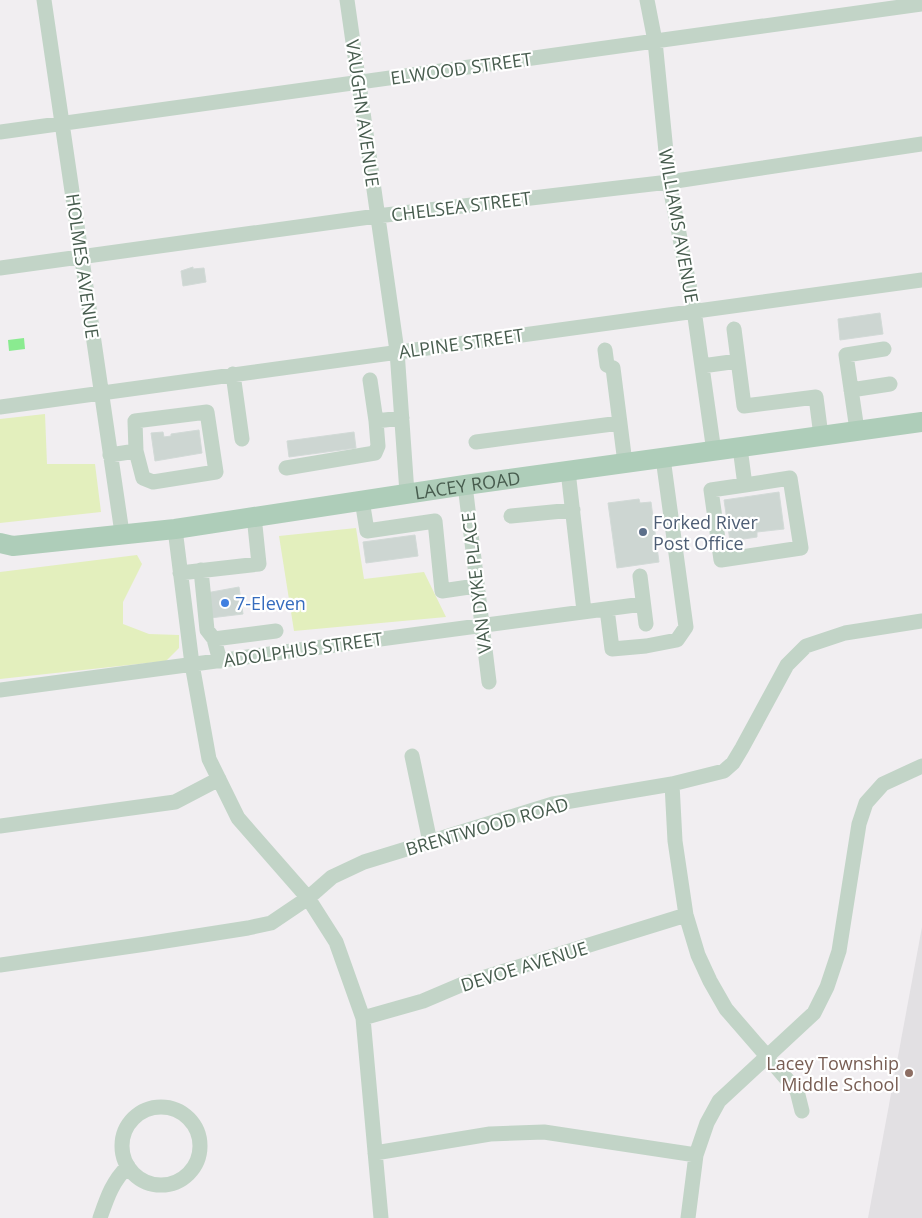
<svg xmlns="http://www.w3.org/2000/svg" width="922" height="1218" font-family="'Open Sans',sans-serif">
<rect width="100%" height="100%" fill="#f1eef1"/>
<path fill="#e2e0e3" d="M922,927v291h-54z"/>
<path fill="#e3efbd" d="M45,414l2,50h48l6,48 -101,11v-104z
M356,528l8,51 60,-7 22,45 -152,14 -15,-95z
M137,555l5,9 -19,38v22l26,10 30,1v13l-13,13 -166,18v-107z"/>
<path fill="#8aeb90" d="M24,338l1,11 -16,2 -1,-11z"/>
<path fill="#cdd6d2" stroke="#d2dad7" d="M193,267v2l11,-1 2,14 -23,4 -2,-15z
M880,313l3,21 -43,6 -2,-21z
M199,430l3,23 -47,8 -4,-28 12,-1 1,5 7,-1v-2z
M354,432l2,16 -67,9 -2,-16z
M779,492l5,37 -27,3v5l-27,4 -6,-41z
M639,499l1,4 11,-1 8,60 -42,6 -9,-65z
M415,535l3,21 -52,7 -3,-21z
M239,587l4,27 -33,4 -4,-25z"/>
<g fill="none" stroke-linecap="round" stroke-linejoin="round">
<path stroke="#c2d4c7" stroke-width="15" d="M44,0l78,533
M347,0l50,351 10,142
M647,0l8,41 14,141 25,128 20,142
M0,132l922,-128
M0,268l377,-52 292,-34 253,-38
M734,329l10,77 72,-9 5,39
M605,350l2,15 6,3 12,95
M702,366l36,-5
M233,374l9,65
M370,380l6,41 26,-3
M851,390l39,-6
M0,407l922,-127
M857,430l-11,-75 38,-6
M476,442l144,-19
M740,448l5,37 -34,5 10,70 80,-12 -11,-70 -45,7
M110,455l26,-4 7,27 10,4 63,-10 -9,-60 -72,9 1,30
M286,468l89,-15 3,-7 -2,-25
M568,471l16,140
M465,485l24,197
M362,500l5,31 68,-10 7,70 34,-5
M511,516l62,-6
M175,529l17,135 17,95 29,59 70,80 28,44 27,76 18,200
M201,570l6,60 7,9 6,22
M180,573l79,-9 -5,-48
M640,576l6,48
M607,609l5,40 34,-3 31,-6 9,-13 -23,-169
M214,639l62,-8
M0,690c215,-29 429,-59 643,-86
M412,756l18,86
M672,784l3,57 11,74 12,40 12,26 16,28 71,82 5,20
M0,826l175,-24 44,-23
M0,965l146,-21 102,-16 23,-5 37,-25 24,-21 32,-15 189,-58 119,-20 52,-13 9,-8 9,-15 45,-83 19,-19 39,-13 77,-12
M363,1018l60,-17 40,-17 223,-69
M122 1146a39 39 0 1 1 78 0a39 39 0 1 1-78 0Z
M375,1153l115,-19 54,-2 152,23
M100,1218c7,-20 12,-36 28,-52
M688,1218l8,-63 11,-32 12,-22 95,-88 13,-26 12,-36 20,-127 7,-21 17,-19 39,-18"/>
<path stroke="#aecdb9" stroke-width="20" id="s1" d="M0,543l13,3 162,-17 290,-44 457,-63"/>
</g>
<circle fill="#5c6f8a" stroke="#fff" stroke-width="2" cx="643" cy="532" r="5"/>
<circle fill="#3f7fe0" stroke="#fff" stroke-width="2" cx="225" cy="603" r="5"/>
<circle fill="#8d6e63" stroke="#fff" stroke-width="2" cx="909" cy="1073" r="5"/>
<g text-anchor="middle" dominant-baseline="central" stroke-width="4.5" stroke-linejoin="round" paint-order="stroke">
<g font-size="18" fill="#475c4e" stroke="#fff">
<text transform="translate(461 68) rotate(-8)">ELWOOD STREET</text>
<text transform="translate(363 113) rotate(82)">VAUGHN AVENUE</text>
<text transform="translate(461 206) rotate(-7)">CHELSEA STREET</text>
<text transform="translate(679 226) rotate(80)">WILLIAMS AVENUE</text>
<text transform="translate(83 266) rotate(82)">HOLMES AVENUE</text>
<text transform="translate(461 343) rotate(-8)">ALPINE STREET</text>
<text stroke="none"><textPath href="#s1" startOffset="472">LACEY ROAD</textPath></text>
<text transform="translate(476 583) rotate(-97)">VAN DYKE PLACE</text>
<text transform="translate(303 649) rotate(-8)">ADOLPHUS STREET</text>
<text transform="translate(487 826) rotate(-16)">BRENTWOOD ROAD</text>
<text transform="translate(524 966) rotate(-17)">DEVOE AVENUE</text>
</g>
<g font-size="18" fill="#4e5e75" stroke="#fff" text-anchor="start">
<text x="653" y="522">Forked River<tspan x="653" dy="21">Post Office</tspan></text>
</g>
<g font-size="18" fill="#366cbe" stroke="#fff" text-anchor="start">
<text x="235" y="603">7-Eleven</text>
</g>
<g font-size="18" fill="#785e54" stroke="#fff" text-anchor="end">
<text x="899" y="1063">Lacey Township<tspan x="899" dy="21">Middle School</tspan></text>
</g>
</g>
</svg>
